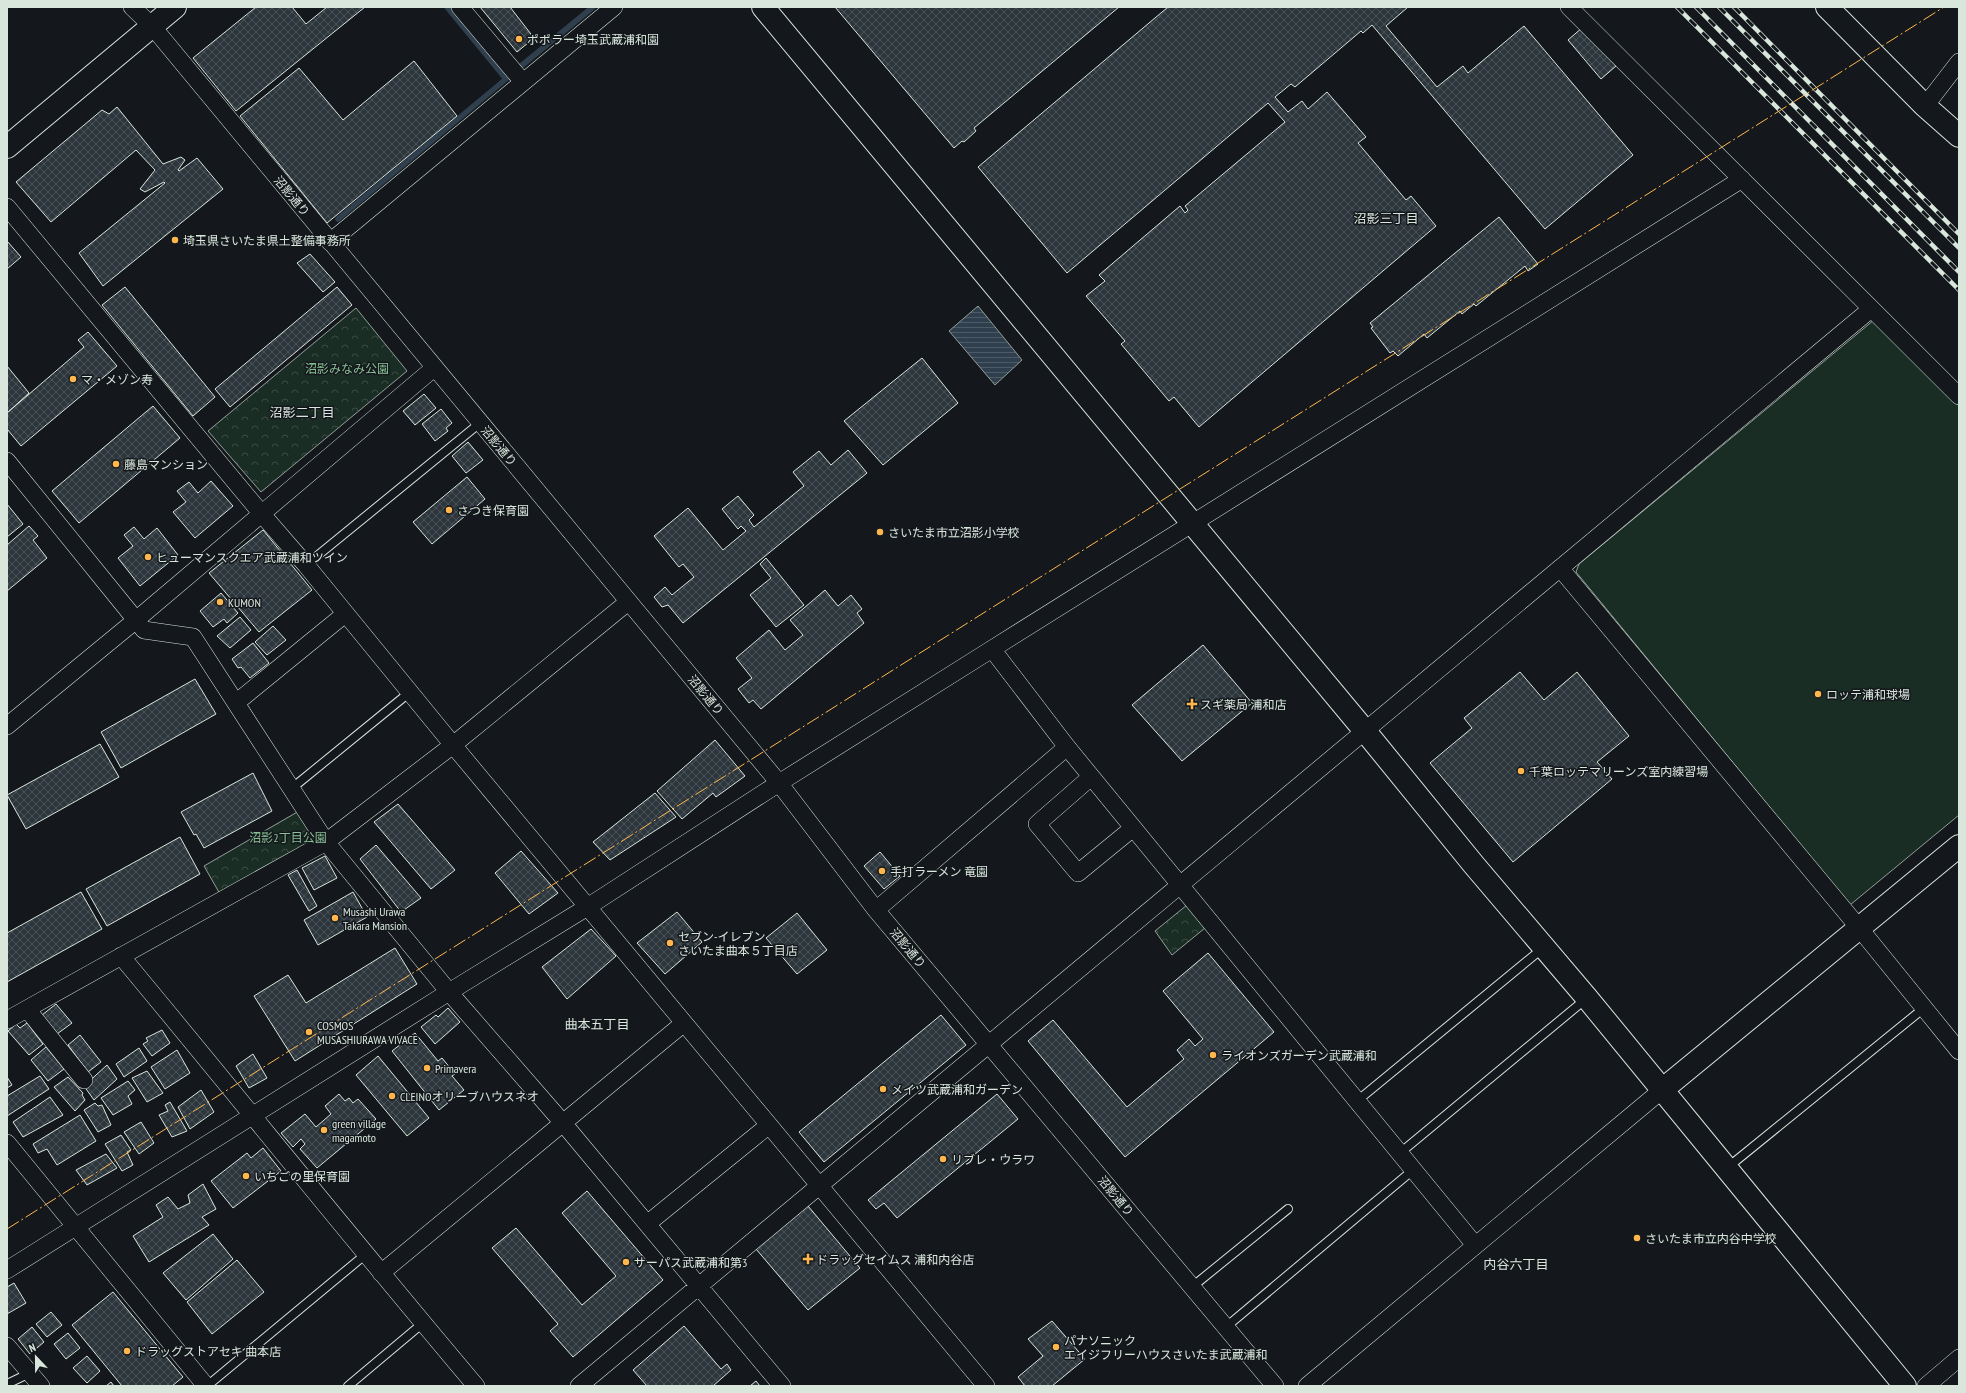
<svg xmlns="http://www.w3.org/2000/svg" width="1966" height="1393" font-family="'PT Sans Narrow','Noto Sans JP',sans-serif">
<defs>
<pattern id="forest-crowns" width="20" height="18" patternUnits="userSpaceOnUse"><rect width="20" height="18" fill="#1a2d24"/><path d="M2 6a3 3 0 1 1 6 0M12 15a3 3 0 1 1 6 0" fill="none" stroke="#3b4b43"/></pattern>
<pattern id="water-rules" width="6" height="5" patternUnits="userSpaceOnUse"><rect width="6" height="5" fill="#2f3f4d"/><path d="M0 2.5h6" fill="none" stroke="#4c5b66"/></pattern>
<pattern id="building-cross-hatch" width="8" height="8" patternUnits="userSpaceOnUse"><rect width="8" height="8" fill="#2c363c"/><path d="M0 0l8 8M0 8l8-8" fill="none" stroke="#4a5358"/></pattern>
</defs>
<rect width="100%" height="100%" fill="#14181c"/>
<path fill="url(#forest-crowns)" stroke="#939e99" d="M356,308l51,63 -146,121 -53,-61z
M299,811l11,18 -5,18 -85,47 -16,-28z
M1187,905l18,23 -33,27 -17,-24z"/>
<path fill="#1a2d24" stroke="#939e99" d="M1874,320l85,86v409l-109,90 -274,-333 3,-8z"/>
<path fill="url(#water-rules)" stroke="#939e99" d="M978,306l44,54 -27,25 -46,-54z"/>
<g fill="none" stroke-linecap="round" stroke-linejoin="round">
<path stroke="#2f3f4d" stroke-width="5.5" d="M521,66l72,-59
M338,219l168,-140 -59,-72"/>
</g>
<path fill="url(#building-cross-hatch)" stroke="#d8e6dc" d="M256,7h36l14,17 21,-17h38l-129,104 -43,-53z
M480,7h30l24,31 -17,14z
M835,7h284l-145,121 2,3 -12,11 -2,-1 -8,7z
M1168,7h240l-22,19 51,61 26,-21 5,7 56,-47 109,129 -88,74 -173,-204 -9,8 -2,-2 -66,56 -4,-3 -16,13 13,15 14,-11 6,8 19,-17 39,45 -8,6 48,57 5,-4 25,30 -237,201 -25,-30 -5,4 -48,-57 4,-3 -39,-45 19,-15 -6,-6 81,-69 5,7 3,-3 -3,-4 100,-84 -17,-19 -201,170 -89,-106z
M1583,27l33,39 -15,13 -33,-39z
M414,61l43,55 -130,107 -87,-107 59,-48 44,52z
M117,107l46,57 18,-7 4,3 -7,10 1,1 18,-13 26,31 -120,97 -24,-33 86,-70 -1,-1 -19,10 -5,-3 15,-19 -19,-20 -85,72 -35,-40 86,-72 7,4z
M1499,217l39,47 -10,7 -3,-5 -49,40 -2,-2 -12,10 -2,-3 -33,27 -3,-4 -26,22 -5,-5 -3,2 -19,-25 2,-1 -3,-4z
M7,241l14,16 -14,12z
M310,254l25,28 -12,10 -26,-29z
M125,287l90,110 -22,19 -91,-111z
M337,287l15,18 -122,102 -15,-18z
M88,332l29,34 -96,80 -14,-17v-16l77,-66 -6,-7z
M922,358l36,45 -75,62 -39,-44z
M7,366l22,27 -22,20z
M424,394l12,14 -21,17 -12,-14z
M153,406l27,32 -101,85 -27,-32z
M441,409l11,14 -6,5 2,3 -13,10 -13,-17z
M468,442l15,18 -17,13 -14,-17z
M848,450l19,23 -184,150 -15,-18 -6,2 -8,-10 11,-10 7,8 22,-18 -11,-13 -4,3 -25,-31 34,-28 35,42 23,-19 -5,-5 -3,3 -16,-20 16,-13 16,19 -5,5 5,7 50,-41 -11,-14 26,-21 12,14z
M467,477l18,22 -53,45 -19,-22z
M211,481l22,25 -38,32 -22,-26 13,-10 -9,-11 12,-9 9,11z
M7,504l16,20 -16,13z
M29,526l9,10 -5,4 14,18 -40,33v-46z
M134,527l10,12 13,-11 21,27 -38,31 -22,-28 15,-12 -9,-11z
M263,530l49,60 -53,42 -50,-59z
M766,558l38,47 -28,22 -26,-32 21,-17 -11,-14z
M825,590l13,16 13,-11 11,14 -5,4 7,10 -103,86 -8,-9 -4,3 -11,-14 14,-11 -16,-20 33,-28 16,20 18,-15 -13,-15z
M221,593l17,20 -11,10 -3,-4 -11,8 -13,-16z
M240,617l11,13 -21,18 -13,-12z
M273,626l13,14 -19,15 -12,-13z
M253,643l16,20 -19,15 -9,-11 -3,1 -6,-9z
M1203,645l49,58 -70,58 -50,-56z
M1520,672l24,28 33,-28 52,64 -32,26 15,17 -99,83 -83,-99 42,-35 -8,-10z
M195,679l21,35 -95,54 -20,-36z
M715,740l30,36 -29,21 -3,-4 -31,26 -25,-28z
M100,744l19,33 -93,52 -19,-34z
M253,773l19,38 -68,37 -8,-14 -2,1 -13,-23z
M655,793l21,24 -66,43 -17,-18z
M398,804l57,66 -24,19 -57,-67z
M180,837l20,37 -93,52 -21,-37z
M376,845l45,53 -20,14 -41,-53z
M521,851l37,42 -29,21 -34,-41z
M880,852l20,24 -16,13 -20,-23z
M325,856l12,22 -23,12 -12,-22z
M297,870l20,36 -8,5 -21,-36z
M81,892l21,37 -95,53v-49z
M353,892l14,25 -49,28 -14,-25z
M677,912l25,30 -37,32 -28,-31z
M797,913l30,37 -30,24 -31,-36z
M591,929l25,27 -49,43 -25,-32z
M395,948l22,36 -122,77 -41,-65 34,-21 18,28z
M1208,953l66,79 -149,125 -97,-116 25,-21 74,87 57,-48 -7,-9 12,-11 6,7 8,-7 -40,-48z
M56,1004l16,19 -15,11 -15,-19z
M448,1008l12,14 -25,22 -14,-17 15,-12 2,2z
M941,1015l25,30 -142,117 -25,-30z
M27,1023l16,21 -14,11 -21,-24 8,-7 4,4z
M162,1030l8,13 -18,13 -9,-12 5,-3 -2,-3z
M415,1033l23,28 4,-3 13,16 -3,2 12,14 -25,20 -47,-59z
M80,1035l21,27 -13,10 -20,-27z
M46,1047l18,22 -16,12 -17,-21z
M139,1048l8,13 -23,16 -8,-13z
M177,1050l13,23 -25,16 -14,-22z
M253,1054l14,24 -18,10 -13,-22z
M378,1056l51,62 -22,18 -51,-61z
M107,1065l10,14 -23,21 -10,-14z
M147,1071l16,22 -16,9 -15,-24z
M40,1076l9,13 -42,27v-20z
M7,1077l5,8 -5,3z
M68,1077l15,16 -1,2 3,5 -10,11 -21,-24z
M128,1081l7,9 -7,6 4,8 -19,11 -12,-17z
M201,1090l13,22 -24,17 -12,-22z
M339,1094l6,7 4,-3 4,5 5,-4 18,20 -59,49 -17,-19 5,-5 -4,-5 -8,8 -12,-14 24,-19 11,13 15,-13 -6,-8z
M997,1094l21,25 -121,99 -13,-15 -8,6 -8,-9z
M50,1097l13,18 -40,22 -10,-15z
M170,1102l17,29 -15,6 -13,-22 9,-4 -3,-6z
M95,1103l3,3 4,-1 9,20 -13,7 -14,-22z
M80,1115l16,26 -39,24 -10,-16 -9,4 -5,-9z
M141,1122l13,21 -15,11 -15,-22z
M121,1135l10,15 -4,2 6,13 -11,6 -17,-27z
M263,1148l18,23 -48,37 -22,-27 36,-28 4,5z
M106,1154l11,14 -30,17 -11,-15z
M203,1184l13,25 -14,8 7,8 -60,37 -16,-26 30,-19 -7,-12 12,-8 10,12 12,-6 -2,-8z
M587,1191l76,89 -90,77 -23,-26 8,-7 -66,-76 24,-20 66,77 34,-29 -54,-63z
M808,1206l52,62 -52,42 -52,-61z
M213,1234l20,25 -47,41 -23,-27z
M237,1260l27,32 -52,42 -25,-32z
M14,1283l12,20 -19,11v-27z
M113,1292l70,85 -11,9h-50l-50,-61z
M51,1312l11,13 -15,12 -11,-13z
M1052,1321l33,38 -33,27h-27l-7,-9 25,-21 -15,-17z
M684,1326l37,43 6,-5 4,6 -18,16h-66l-14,-16z
M32,1327l12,15 -14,12 -12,-15z
M68,1333l12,15 -14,11 -12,-15z
M87,1356l13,15 -13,12 -14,-15z
M756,1381l4,5h-10z
M111,1382l3,4h-8z"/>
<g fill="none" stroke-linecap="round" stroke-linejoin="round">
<g stroke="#d8e6dc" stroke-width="10">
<path id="lane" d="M306,565l174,-142
M291,789l119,-97
M1357,1101l186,-153
M1400,1153l187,-155
M1727,1168l197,-160
M1192,1287l96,-78
M1226,1327l187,-157
M7,1384l23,-11
M207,1386l159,-132
M348,1386l75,-63"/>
</g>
<g stroke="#d8e6dc" stroke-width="18">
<path id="street" d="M132,7l20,19 627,757 97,127 399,476
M460,7l63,75
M1569,7l390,389
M1925,106l34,-44
M7,207l254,306 45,52 147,180 533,641
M330,242l284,-235
M7,461l137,169 49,7 133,205 123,150 114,131 219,263
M1560,568l300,361 99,122
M992,649l75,98 408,498
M237,702l108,-88
M7,726l129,-106 298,-252
M1091,777l-54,47 41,49 55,-45
M876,910l191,-163
M121,956c119,143 235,288 355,430
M27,1009l57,71
M7,1020l319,-178 127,-97 175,-143
M7,1143l199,243
M647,1224l122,-99
M7,1270l442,-278 140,-86 190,-123 213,-134 750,-470
M381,1273l303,-250
M7,1346l34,40
M579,1386l1292,-1077
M1307,1386l355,-296
M1926,1386l33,-28"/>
</g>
<g stroke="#d8e6dc" stroke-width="24">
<path id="secondary" d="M763,7l602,724 109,134 113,133 318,388
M1827,7l98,99 34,30
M7,147l168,-140
M1662,1090l297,-244"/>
</g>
<use href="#lane" stroke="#14181c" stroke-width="8"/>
<use href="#street" stroke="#14181c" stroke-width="17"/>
<use href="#secondary" stroke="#14181c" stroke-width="22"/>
<g stroke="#d8e6dc" stroke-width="4.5">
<path id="rail" d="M1677,7l282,283
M1696,7l263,265
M1719,7l240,241
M1734,7l225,227"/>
</g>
<use href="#rail" stroke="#14181c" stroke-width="3" stroke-dasharray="9" stroke-linecap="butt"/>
<path stroke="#ffb74d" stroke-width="1" stroke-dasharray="14 3 2 3" stroke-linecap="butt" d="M7,1229l1937,-1222"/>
</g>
<g fill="#ffb74d" stroke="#14181c" stroke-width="1.5">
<circle cx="519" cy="39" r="4"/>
<circle cx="175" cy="240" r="4"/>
<circle cx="73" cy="379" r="4"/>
<circle cx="116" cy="464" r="4"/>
<circle cx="449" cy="510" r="4"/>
<circle cx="880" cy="532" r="4"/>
<circle cx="148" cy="557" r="4"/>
<circle cx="220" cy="602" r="4"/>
<circle cx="1818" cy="694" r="4"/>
<path d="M1190 698h4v4h4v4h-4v4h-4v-4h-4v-4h4z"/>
<circle cx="1521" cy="771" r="4"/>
<circle cx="882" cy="871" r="4"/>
<circle cx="335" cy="918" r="4"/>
<circle cx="670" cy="943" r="4"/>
<circle cx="309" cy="1032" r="4"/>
<circle cx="1213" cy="1055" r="4"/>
<circle cx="427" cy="1068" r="4"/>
<circle cx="883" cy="1089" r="4"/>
<circle cx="392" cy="1096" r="4"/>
<circle cx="324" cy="1130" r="4"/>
<circle cx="943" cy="1159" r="4"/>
<circle cx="246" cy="1176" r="4"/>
<circle cx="1637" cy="1238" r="4"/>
<path d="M806 1253h4v4h4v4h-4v4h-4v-4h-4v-4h4z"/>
<circle cx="626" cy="1262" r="4"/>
<circle cx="1056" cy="1347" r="4"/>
<circle cx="127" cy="1351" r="4"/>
</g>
<g text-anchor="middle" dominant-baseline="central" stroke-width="3" stroke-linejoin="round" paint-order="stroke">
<g font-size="12" fill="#d8e6dc" stroke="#14181c" text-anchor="start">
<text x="527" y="39">ポポラー埼玉武蔵浦和園</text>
<text x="183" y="240">埼玉県さいたま県土整備事務所</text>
<text x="81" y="379">マ・メゾン寿</text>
<text x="124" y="464">藤島マンション</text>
<text x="457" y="510">さつき保育園</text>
<text x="888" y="532">さいたま市立沼影小学校</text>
<text x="156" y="557">ヒューマンスクエア武蔵浦和ツイン</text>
<text x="228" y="602">KUMON</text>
<text x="1826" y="694">ロッテ浦和球場</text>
<text x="1200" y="704">スギ薬局 浦和店</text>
<text x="1529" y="771">千葉ロッテマリーンズ室内練習場</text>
<text x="890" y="871">手打ラーメン 竜園</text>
<text x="343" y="911">Musashi Urawa<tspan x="343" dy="14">Takara Mansion</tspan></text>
<text x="678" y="936">セブン-イレブン<tspan x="678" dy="14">さいたま曲本５丁目店</tspan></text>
<text x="317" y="1025">COSMOS<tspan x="317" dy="14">MUSASHIURAWA VIVACE</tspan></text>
<text x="1221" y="1055">ライオンズガーデン武蔵浦和</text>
<text x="435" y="1068">Primavera</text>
<text x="891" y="1089">メイツ武蔵浦和ガーデン</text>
<text x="400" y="1096">CLEINOオリーブハウスネオ</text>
<text x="332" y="1123">green village<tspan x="332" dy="14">magamoto</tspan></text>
<text x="951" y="1159">リブレ・ウラワ</text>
<text x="254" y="1176">いちごの里保育園</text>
<text x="1645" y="1238">さいたま市立内谷中学校</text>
<text x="816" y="1259">ドラッグセイムス 浦和内谷店</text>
<text x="634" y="1262">サーパス武蔵浦和第3</text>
<text x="1064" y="1340">パナソニック<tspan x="1064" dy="14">エイジフリーハウスさいたま武蔵浦和</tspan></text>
<text x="135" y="1351">ドラッグストアセキ 曲本店</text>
</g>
<g font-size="12" fill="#d8e6dc" stroke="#14181c">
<text transform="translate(292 196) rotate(50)">沼影通り</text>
<text transform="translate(499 446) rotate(50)">沼影通り</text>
<text transform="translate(706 695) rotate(50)">沼影通り</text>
<text transform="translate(908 948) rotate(50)">沼影通り</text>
<text transform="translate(1116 1196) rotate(50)">沼影通り</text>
</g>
<g font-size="12" fill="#8ac095" stroke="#14181c">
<text x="347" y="368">沼影みなみ公園</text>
<text x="288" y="837">沼影2丁目公園</text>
</g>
<g font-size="13" fill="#d8e6dc" stroke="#14181c">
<text x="1386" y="218">沼影三丁目</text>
<text x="302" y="412">沼影二丁目</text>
<text x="597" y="1024">曲本五丁目</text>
<text x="1516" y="1264">内谷六丁目</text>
</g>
</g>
<rect width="1966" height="1393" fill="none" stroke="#d8e6dc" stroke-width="16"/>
<g transform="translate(36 1357) rotate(338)" stroke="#14181c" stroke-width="3" paint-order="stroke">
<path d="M0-3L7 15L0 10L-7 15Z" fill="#d8e6dc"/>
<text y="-6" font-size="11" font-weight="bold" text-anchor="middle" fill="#d8e6dc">N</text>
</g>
</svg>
